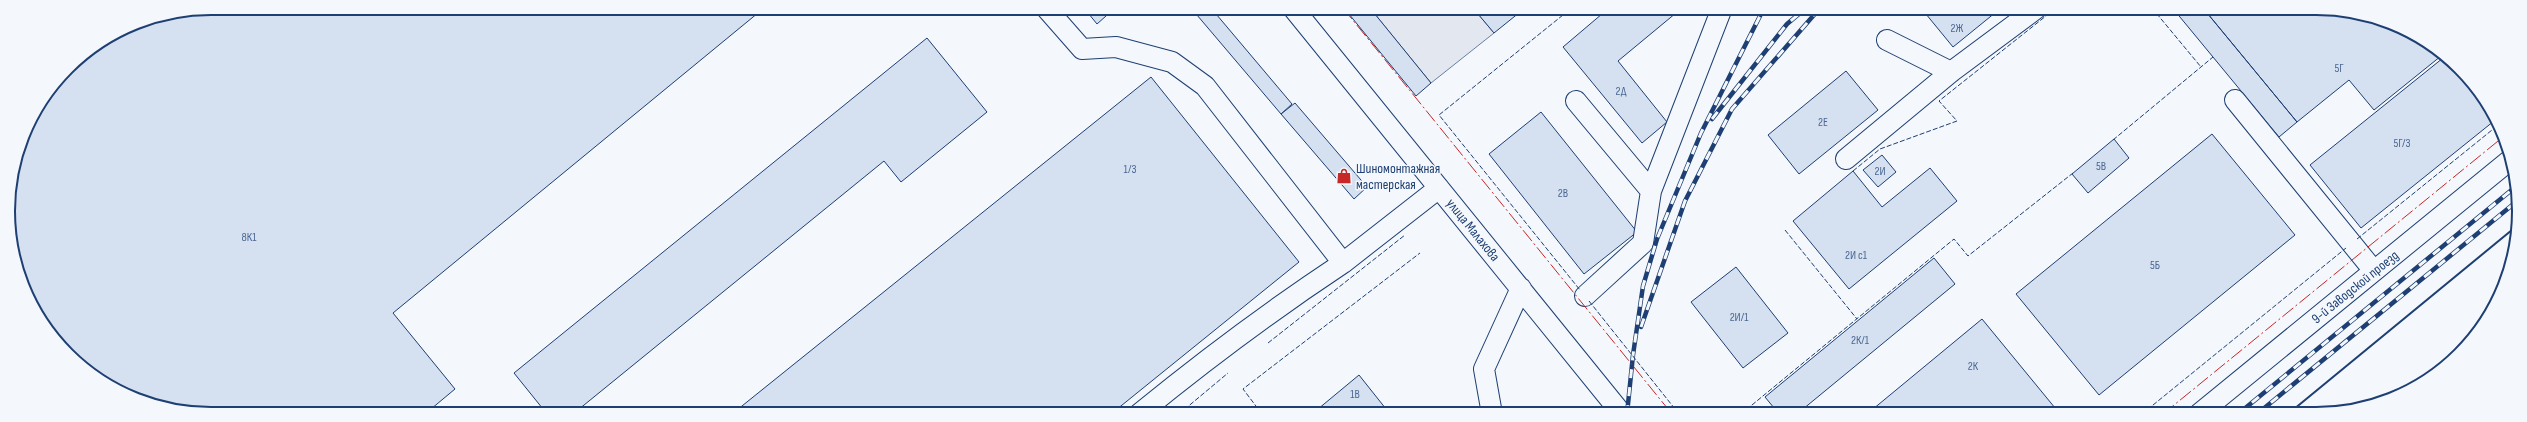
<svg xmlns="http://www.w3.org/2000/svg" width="2527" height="422" font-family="'Sofia Sans Condensed',sans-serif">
<rect width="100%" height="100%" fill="#f4f7fb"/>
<path fill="#e3e8f0" stroke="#687fa3" d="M1370,8h103l21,25 -63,50z"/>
<path fill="#d5e0f0" stroke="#1d3f73" d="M211,8h553l-371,305 62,76 -30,25h-228l-76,-21 -62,-48 -40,-69 -11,-78 21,-77 39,-54 66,-44z
M1084,8h31l-18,16z
M1191,8h20l81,96 -11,10z
M1344,8h26l61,75 -15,13z
M1473,8h52l-31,25z
M1609,8h73l-64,53 49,61 -25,21 -79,-96z
M1921,8h80l-48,39z
M2177,8h26l94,114 -18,15 -104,-126z
M2203,8h127l76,21 35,27 -67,54 -25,-30 -52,42z
M927,38l60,74 -86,70 -17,-21 -311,253h-26l-33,-41z
M2443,58l26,19 25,44 -133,107 -51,-63z
M1846,71l32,39 -79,64 -31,-39z
M1151,77l148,185 -188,152h-379z
M1295,103l72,84 -13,12 -73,-85z
M1541,112l96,120 -53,42 -95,-120z
M2212,134l83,101 -196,160 -83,-101z
M2114,139l15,19 -41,35 -16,-19z
M1882,155l14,17 -18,15 -15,-17z
M1930,168l27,33 -108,88 -56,-68 60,-50 29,36z
M1934,258l21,26 -158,130h-18l-14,-17z
M1736,267l52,66 -45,35 -52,-66z
M1982,319l78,95h-193z
M1359,375l31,39h-78z"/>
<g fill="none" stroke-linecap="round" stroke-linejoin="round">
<g stroke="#1d3f73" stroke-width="22">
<path id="minor" d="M1046,8l36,41 34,-2 56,15 33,24 138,177 96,-75
M1293,8l329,406
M1887,40l64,32
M2235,100l139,171
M1576,101l75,90 -8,52 -58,53
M1846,159l105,-87 86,-64
M1651,191l71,-183
M1139,414c66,-54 133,-104 204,-151
M1492,414l-8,-45 37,-81
M2199,414l311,-254"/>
</g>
<use href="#minor" stroke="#f4f7fb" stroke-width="20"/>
<g stroke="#1d3f73" stroke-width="4.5">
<path id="rail" d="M1712,119l75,-95 19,-16
M1641,327l44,-126 47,-92 88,-101
M1627,414l6,-59 10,-69 14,-47 44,-106 63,-125
M2238,414l276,-226
M2257,414l259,-212"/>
</g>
<use href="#rail" stroke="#f4f7fb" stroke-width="3" stroke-dasharray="9" stroke-linecap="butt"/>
<path stroke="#1d3f73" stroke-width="1" stroke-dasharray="5 2" stroke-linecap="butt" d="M2152,8l49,59
M1563,15l-124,100 141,175
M2113,140l100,-83
M1853,171l27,-22 77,-28 -18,-20 117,-93
M1785,230l72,89
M2357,239l140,-113
M1589,301l90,113
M1268,343l137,-108
M1179,414l49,-41
M1262,414l-19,-25 177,-136
M1741,414l213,-175 14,17 105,-83
M2142,414l204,-166"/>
<path stroke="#1d3f73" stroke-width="2" d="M2288,414l230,-189"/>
<path stroke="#c62828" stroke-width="1" stroke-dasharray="14 3 2 3" stroke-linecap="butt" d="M1343,8l329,406
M2163,414l340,-277"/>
</g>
<defs>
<g id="shop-bare" transform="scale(1.2)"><path d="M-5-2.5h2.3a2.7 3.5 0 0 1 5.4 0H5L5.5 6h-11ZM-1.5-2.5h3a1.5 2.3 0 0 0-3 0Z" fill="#c62828" stroke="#f4f7fb" stroke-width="2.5" paint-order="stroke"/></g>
</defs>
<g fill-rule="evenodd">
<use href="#shop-bare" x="1344" y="176"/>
</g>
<g text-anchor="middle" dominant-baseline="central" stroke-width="3" stroke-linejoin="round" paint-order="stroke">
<g font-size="12" fill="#4b6792">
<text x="1957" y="28">2Ж</text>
<text x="2339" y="68">5Г</text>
<text x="1621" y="91">2Д</text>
<text x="1823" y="122">2Е</text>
<text x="2402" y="143">5Г/3</text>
<text x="2101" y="166">5В</text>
<text x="1130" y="169">1/3</text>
<text x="1880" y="171">2И</text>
<text x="1563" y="193">2В</text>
<text x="249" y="237">8К1</text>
<text x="1856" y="255">2И с1</text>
<text x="2155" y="265">5Б</text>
<text x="1739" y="317">2И/1</text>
<text x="1860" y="340">2К/1</text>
<text x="1973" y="366">2К</text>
<text x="1355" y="394">1В</text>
</g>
<g font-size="14" fill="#1d3f73" stroke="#f4f7fb" text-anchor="start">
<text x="1356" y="168">Шиномонтажная<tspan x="1356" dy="16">мастерская</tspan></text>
</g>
<g font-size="14" fill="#1d3f73" stroke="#f4f7fb">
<text transform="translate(1473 230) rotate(51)">улица Малахова</text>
<text transform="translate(2355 287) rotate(-39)">9-й Заводской проезд</text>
</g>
</g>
<path d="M0 0H2527V422H0ZM211 15H2316A196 196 0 0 1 2512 211V211A196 196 0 0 1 2316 407H211A196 196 0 0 1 15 211V211A196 196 0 0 1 211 15Z" fill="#f4f7fb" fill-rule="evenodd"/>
<path fill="none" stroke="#1d3f73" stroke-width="2" d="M211 15H2316A196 196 0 0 1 2512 211V211A196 196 0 0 1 2316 407H211A196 196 0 0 1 15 211V211A196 196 0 0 1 211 15Z"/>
</svg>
